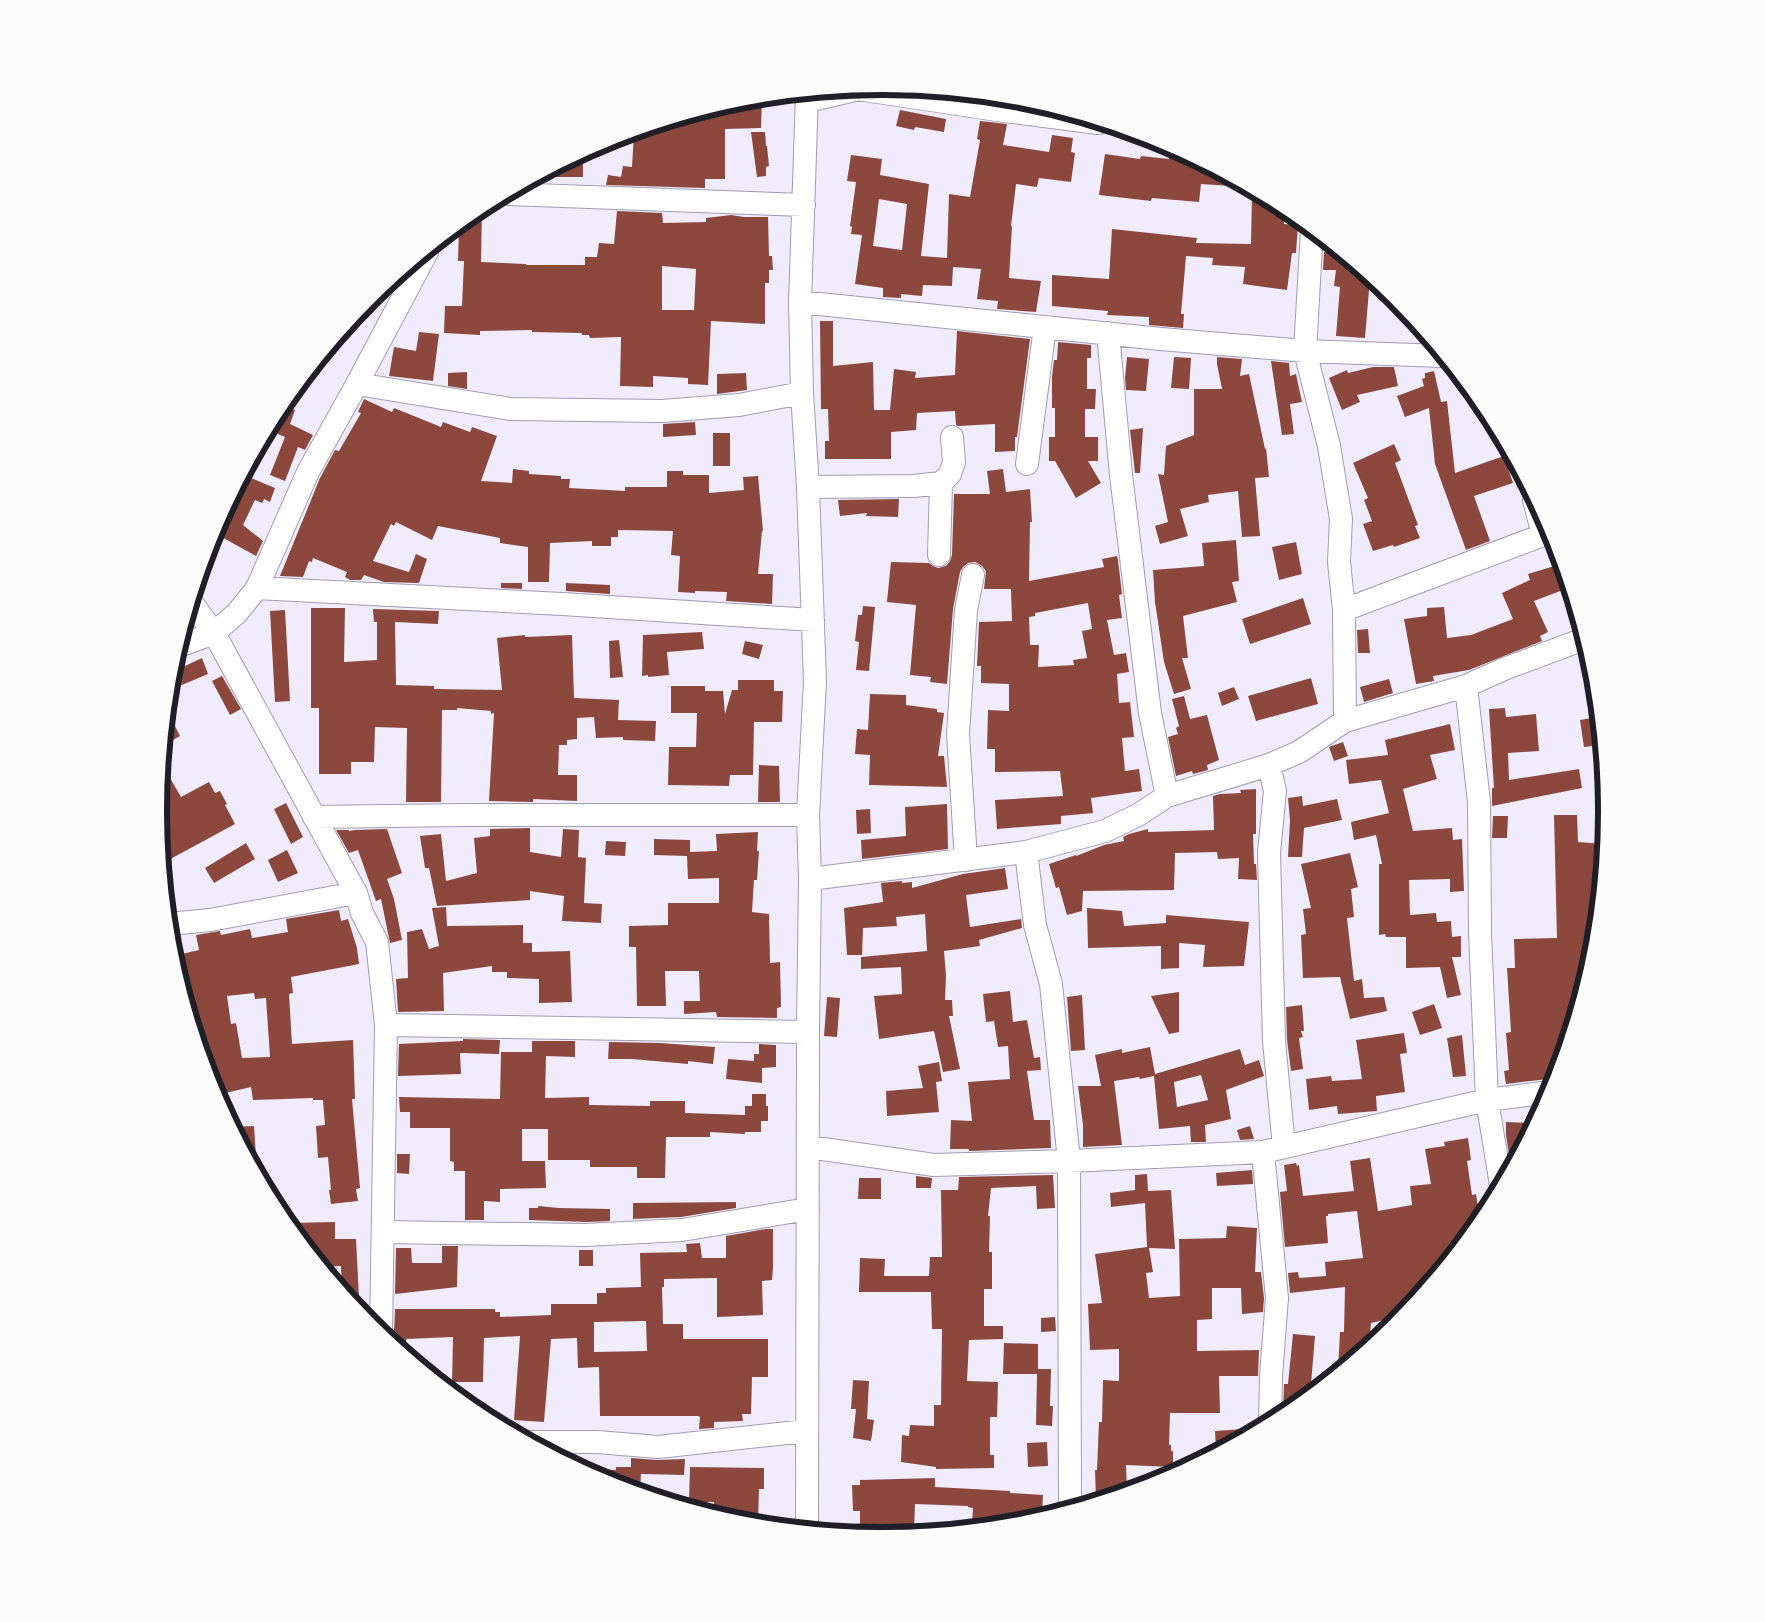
<svg xmlns="http://www.w3.org/2000/svg" width="1765" height="1622" font-family="'Titillium Web',sans-serif">
<rect width="100%" height="100%" fill="#f0ecfe"/>
<path fill="#8c483d" fill-rule="evenodd" d="M762,98l-1,30 -36,1v50h-20v9l-99,-3 2,-10 13,2 2,-11 9,1 2,-34 107,-33z
M900,110l46,9 -2,13 -29,-5 -1,3 -18,-4z
M980,121l27,3 -4,21 46,7 3,-17 21,3 -2,14 4,1 -4,29 -32,-4 -2,9 -21,-3 -5,42h1l-3,52 32,3 -5,31 -39,-3 1,-8 -21,-2 4,-30 -28,-2 -1,19 -29,-1 -1,11 -21,-2v4l-18,-1v-9l-28,-4 7,-49 -11,-1 1,-7 -2,-1 6,-44 -9,-1 4,-26 31,4 -2,16 49,9 -8,72 26,2 2,-64 21,3 10,-57 -3,-1zM879,199l28,5 -5,46 -29,-4z
M751,132h14l1,14h1l2,20 -3,1v9l-9,1z
M583,153v24h-45l35,-19z
M1105,154l35,5 1,-3 28,3v-2l22,1 55,29 -45,-3 -2,18 -47,-4 -1,3 -52,-6z
M1252,191l32,17v16l14,1 -2,28h-4l-5,37 -44,-6 2,-17 -33,-2 1,-7 -27,-2 -5,58h3l-1,14 -34,-3v-8l-42,-2 1,-4 -56,-5v-31l57,4 3,-50 85,9 -1,5 55,1z
M482,207l-1,55 45,2v1h59v-8h12l2,-14 15,1 3,-33 45,2 1,10 43,-1v-4l25,-3 13,2h24l1,39h3l1,14h-4v13h-4v41l-54,-3 -3,64 -20,-1v-6l-35,-2v11l-33,-1 1,-49 -31,1 -1,-3h-7v-2l-50,-1v-2l-52,1v4l-36,-2 1,-27h17l2,-45h-6l1,-35zM662,266l34,3 -2,41h-32z
M1332,247l38,31 -5,60 -29,-2 4,-49 -6,-1 2,-16h-13l1,-18 8,1z
M820,321h13v45l40,-4 1,48h16l4,-41 22,3 -1,6 40,-3 2,-44 73,8 -13,98h-2v14l-20,1v-28l-37,2 -2,-1 -1,-14 -38,2 -1,17 -25,2v27h-66v-18h4l-1,-32h-7z
M419,332l20,2 -6,47 -44,-5 5,-29 22,4z
M1058,342l33,3v13h-4v31h9l-1,20h-10v28h13v24h-10l13,22 -25,15 -21,-37h-6v-24h6v-29h-3v-31l2,-17h3z
M1127,357l22,2 -3,32 -20,-1 -1,-12z
M1174,357l17,1 -2,31 -18,-1z
M1217,357l25,2 -2,17 9,-2 16,75 1,-1 3,29 -14,1 5,58 -18,1 -4,-46 -30,4 1,7 -29,7 8,27 -28,8 -5,-18 13,-4 -10,-48 6,1 2,-29 28,-11v-46h28l-5,-25z
M1271,361l18,2 1,13 6,-2 6,28 -12,2 4,30 -12,1z
M1373,367h21l4,19 -41,9 3,7 -18,8 -13,-32 18,-8 1,3z
M1434,371l7,31 6,-1 8,72 49,-17 9,27 -39,13 16,45 -24,9 -31,-86 -6,-56 -24,9 -8,-21 27,-10 -2,-7 3,-1v-5z
M467,372v17l-19,-3v-13z
M746,373l1,17 -30,4v-20z
M364,399l28,13 2,-4 47,19 2,-5 27,10 2,-5 25,9 -16,45 31,2 1,-14 16,2v3l32,2v3h9l-1,9 56,3v-4h42v-16h16v4h26v18l35,-3 -1,-13 15,-1 5,55h-1l-4,43h15l-1,30 -46,-3 1,-9 -32,-1v2l-17,-1 2,-36 -9,-1 2,-24 -55,-1v7h-7v9h-19v-5l-42,2 -1,39h-21v-35l-28,-4v-5l-62,-12 -6,14 -36,-18 -2,4 -3,-2 -18,37 36,11 7,-18 11,5 -8,24 -35,-1 -20,-7 -3,5h-11l-5,-3 2,-5 -34,-14 -1,4 -3,-1 -6,16 -23,-1 40,-98 15,-28 4,1 22,-38 -3,-1z
M282,405l13,5 -5,14 23,11 -8,15 -7,-3 -13,34 -15,-6 15,-38 -17,-7z
M695,422l1,13 -33,2v-13z
M1143,428l-3,45h-5l-5,-43z
M713,433h17v33h-17z
M1394,444l7,16 -6,3 23,62 -3,1 5,12 -26,9 -1,-2 -20,6 -10,-27 9,-3 -8,-21 4,-2 -15,-35z
M1003,469l3,23 24,-3 2,33h-2l-1,59 75,-14 -2,-8 15,-3 1,4 4,34 -3,1 3,23 -15,2 7,35 12,-2 3,19 -12,2 2,29 11,-1 4,35 -12,1 3,33 14,-2 3,22 -51,7 2,15 -32,3v8l-64,5 -2,-29 68,-4 -3,-25 -65,1v-23h-8l1,-39 21,1v-27l-28,-1v-17h-4l2,-44 33,-1 -1,-32h-27l2,-18 -4,-5 -7,-4 -7,1 -5,4 -3,5 -7,37 -6,75 -17,-2 1,-5 -21,-2 6,-70 -29,-3 4,-40 38,1 4,3 5,2 8,-2 4,-5 2,-6 2,-61h36l-3,-23zM1088,603l4,26 -10,2 5,27 -14,2 1,5 -36,2 1,-22h-9l-1,-28 6,-1v-3z
M244,475l31,13 -5,14 -6,-3 -2,4 -7,-3 -12,25 20,16 -7,15 -38,-21 10,-16 -6,-3z
M899,499l-1,18 -32,-1 1,-3 -27,3 -2,-16z
M1236,540l3,41 -7,1 5,20 -54,14 5,42h-6l9,31 -17,5 -10,-32 -9,-60 -2,-32 51,-4 -2,-23z
M1296,542l6,32 -23,6 -7,-33z
M1561,564l7,24 -34,13 14,31 -8,4 2,5 -73,29 -36,6 1,5 -18,3 -12,-65 23,-3v-8l17,-1 3,31 24,-3 42,-16 -11,-26 28,-13 -2,-6z
M501,583h21v6l-21,-1z
M566,583l44,2v9l-44,-3z
M1303,598l8,26 -61,20 -8,-25z
M863,606l12,1 -6,64 -13,-1 3,-28 -4,-1 3,-26h4z
M311,608h34l-1,54 33,-2v-38h-3l-1,-13 66,2 -1,13 -43,-2 1,63 38,1v3l68,1 -5,-52 28,-3v2l47,-2 2,63 45,2 -1,20 38,1 -1,20 -32,-1v-3l-27,1 -2,-21 -17,1v21l-10,1v5h-8l-1,30h19v26l-44,-2v3l-44,-1 5,-88 -3,1v-3l-34,-3v2h-15l-1,92h-35l1,-74 -32,-1 -1,35h-23v12h-32v-66h-8z
M285,610l5,91 -15,1 -5,-91z
M1368,629l2,24h-12l-1,-23z
M702,632l2,17 -37,3 2,23 -21,2v-2l-6,1 1,-41z
M619,640l4,37 -13,1 -1,-37z
M745,641l18,4 -4,14 -17,-5z
M202,658l6,16 -38,16 2,-18z
M222,676l19,33 -11,6 -18,-34z
M1311,678l7,26 -62,17 -8,-25z
M1389,679l4,14 -29,9 -4,-15z
M738,680h36v11h9l-1,31h-28l-1,53h-23l-1,11 -61,-1 1,-38h27l1,-34h-26v-27h34v5h18l2,23 7,-24h6z
M1234,687l5,12 -17,7 -4,-13z
M870,694l36,1v10l31,4v3l7,1 -6,43h6l3,31 -78,-2 1,-30 -15,-1 2,-25 11,1z
M1184,696l6,23 17,-4 12,45 -12,5 1,5 -15,4 -1,-3 -16,5 -8,-39 10,-3 -2,-6 3,-2 -7,-27z
M1505,708l1,9 30,-3 3,37 -31,2 1,27 70,-11 3,19 -90,18v-18h2l-5,-79z
M168,712l12,24 -16,9 1,-4z
M1598,717l3,28 -17,2 -4,-27z
M1450,724l5,26 -25,5 7,24 -34,10 10,42 39,-3 1,12 9,-1 2,52 -14,1v-13l-41,1 1,35 26,-2 1,9 14,-1 1,16 9,-1v21h-9l9,38 -14,3 -7,-31 -34,1v-31h-20l-1,-3 -6,1v-71h3l-6,-29 -22,5 -3,-18 38,-9 -8,-33 -32,4 -3,-24 42,-5 -3,-15z
M1343,742l5,14 -14,5 -5,-14z
M162,764l19,33 28,-15 6,11 5,-2 7,13 -2,1 10,19 -72,39 -5,-52z
M759,765l20,1 1,36h-22z
M1256,789v45h-3l1,30h2l1,16 -19,-1 1,-21 -21,1 -1,-7 -42,1 -1,37 -91,1 -1,20 -15,4 -8,-28 -3,1 -7,-24 27,-9v1l28,-11 20,-4 -1,-4 6,-3 19,-5v3l66,-2 -1,-34 7,-2 21,-1 -1,-3z
M1302,796l1,10 34,-7 5,21 -38,8 -2,29h-14l2,-37 -2,-22z
M286,803l17,34 -12,7 -17,-35z
M947,804l1,45 -86,10 -1,-19 45,-4 -1,-29z
M870,809l1,24 -14,1 -1,-24z
M1554,815h23l1,27 26,2 -11,109 -7,25h-7l1,4 -4,1 1,23 -22,74 -7,-1 -42,5 -2,-13 5,-1 -3,-37 5,-1 -4,-64h8l-1,-29 43,-1z
M1493,816h15l-1,22h-15z
M530,828v24l31,5 2,-28 16,1 -1,27 8,1 -2,45 18,1 -1,19 -39,-2 2,-25 -34,-5v9l-93,6 -8,-38h-4l-5,-32 21,-2 5,47 31,-8 -3,-35 16,-2v-7z
M387,829l15,44 -15,6 7,20 8,41 -12,3 -9,-44 -5,2 -18,-51 -9,3 -13,-23h13v1l6,-1z
M758,832l-1,19h2l-2,29h-3l-2,32 17,2 1,49 10,-1 1,45 -4,1v10l-60,-1 -1,-5 -32,2v-13h16l-1,-30h-34l1,35h-29l-1,-59h-7v-21l39,-1v-22h51v-25l-31,1 -1,-23 -33,-1v-16l36,1v12l27,-1 -1,-17z
M606,841l20,1 -1,14 -20,-1z
M246,843l9,16 -41,24 -9,-15z
M287,850l11,23 -20,9 -10,-22z
M1350,853l8,34 -7,2 3,28 -7,1 7,63 8,-2 2,19 20,-1 3,14 -37,8 -10,-42 -37,1 -2,-43 5,-1 -3,-25 8,-1 -10,-44z
M1005,868l3,21 -42,6 4,32 51,-8 1,9 -43,12 1,6 -36,5 2,25 -1,24h7l1,16h-4l11,53 -17,3 -9,-41 -55,8 -5,-43 28,-2 -1,-27 -40,2v-12l66,-6 -2,-37 -29,3 1,9 -34,2 -1,27h-15l-3,-47 39,-6 -2,-19 21,-2v2l10,-1v6l51,-14z
M446,907l1,19 76,-1v18h9v9l38,-1 2,51 -33,1v-24l-32,-1v-6h-15v-6l-49,7 1,38 -46,1 -2,-33 12,-1 -1,-46 15,-3 7,20 10,-3 -7,-38z
M1087,908l35,3 2,15 42,-3v-8l83,7 -5,44 -41,1 2,-22 -26,-2v25l-18,1v-23l-73,2z
M339,910l2,11 7,-2 9,29 2,16 -68,13 2,16 -4,1 3,50 61,-4 2,59h-3l8,89 -4,1 2,12 -27,3 -2,-14h2l-3,-33 -10,1 -2,-32 9,-1 -2,-25h-10v-2l-60,2 -2,-13 -34,8 -9,-42h-6l-29,-97 26,-6 -3,-15 24,-4 1,4 29,-6 2,9 36,-6 -2,-13zM254,993l1,6 11,-1 4,59 -28,1 -6,-35 -5,1 -4,-28z
M1010,991l3,31 14,-2 7,38 6,-1 1,13 -14,1 7,49h16l1,28 -82,3v-2h-19l1,-29 21,1 -4,-39 42,-3 -2,-33 -10,1 -4,-26 -8,1 -3,-28z
M1179,992v40l-10,2 -18,-38z
M1082,995l3,55 -14,1 -4,-54z
M827,997l13,1 -3,39 -13,-1z
M1434,1004l8,24 -22,7 -8,-23z
M1302,1005l2,26h-3l2,6 -4,1 4,31 -12,2 -4,-31 -1,-33z
M1404,1033l3,20 -7,1 5,38 -29,4 1,15 -39,3 -1,-8 -28,4 -3,-31 25,-3 1,5 30,-2 -6,-39z
M1462,1035l4,41 -13,1 -6,-39z
M463,1039l37,1 -1,14 -39,-1 1,21 -63,2 1,-32 64,-3z
M532,1041h43v16l-29,-1 -1,42 44,-1v8l61,1v-5h35v12l60,2v-9h7v-12h14v12h2v15h-7v11h-16v2l-35,-2v5h-44l-1,41h-28v-11h-47v-7h-42v-31h-26v32h23l1,27 -46,1v13l-16,-1v19h-19v-49h-11v-9l-4,-1v-33h-40v-16h-10l-1,-15 101,2 1,-47h31z
M609,1042l51,1 55,4 -2,17 -25,-3v3l-56,-5h-24z
M759,1044l17,1v22l-14,1v15l-36,-4 2,-20 26,2v-7h5z
M1150,1047l5,27 85,-25 5,16 14,-5 5,16 -38,14 5,29 -26,6 1,17h-15l-1,-16 -31,3 -5,-53 -14,3 -1,-2 -25,4 8,64 -39,2v-22l-5,-39h23l-6,-31 27,-6v4zM1201,1075l7,25 -31,7 -3,-25z
M939,1062l3,19 -6,1 3,30 -52,4 -1,-25 37,-3 -5,-22z
M1506,1122l28,1 -18,32h-7l-3,-20z
M254,1126l3,44 -23,-43z
M1250,1126l4,13 -14,1 -3,-10z
M1468,1138l3,22 -4,1 5,34 4,-1 4,26 -79,96 -30,7 -2,22 -31,25 2,-38h4l1,-45 -55,6 -2,-20 10,-1 1,6 27,-2 -1,-14 38,-4 -6,-47 -29,3v2h-2l2,27 -43,4 -5,-55 7,-1 -3,-26 12,-2 1,3 2,-1 4,31 51,-5 -4,-30 20,-3 8,53 34,-6 -2,-19 21,-2 -6,-35 20,-3 -1,-4z
M397,1154h13l-1,20 -12,-1z
M1252,1170l1,14 -36,2 -1,-13z
M1147,1174l1,17 23,-1 4,59 -26,-1 4,24 -7,1 3,25 31,-2 -1,-57 47,-1 1,-12 30,2 -2,44h6l3,26 -1,14 -21,2 -1,-26h-29v31l-15,1v31l62,-1 -1,26h-39l1,37h-50l-1,32h2v6h2v16l-47,-2 1,26 -31,9 -1,-30h2l2,-48h3l1,-42 16,1v-32l-29,1 -2,-46 14,-1 -7,-49 52,-7 -2,-44 -34,4 -1,-14 25,-3v-15z
M1053,1175l2,33 -18,1 -1,-23 -45,2 -3,28h2l-1,36h3v37h-8v37h19v13l-34,1 -2,41 31,1 -1,35h-7v38h4v13l-58,1v-2l-35,-5 1,-27 7,1 1,-11 24,1v-21h7l1,-76h-10l-1,-37h-72l1,-34 25,1 -1,17h45l1,-19h12l-1,-67h17l1,-13z
M916,1176l16,2 -1,10h-15z
M859,1178h22v21h-23z
M736,1202v6l-55,9 -48,2v-16z
M538,1206l21,2 51,1v12l-23,1 -58,-2v-12h9z
M335,1222v17h21l3,58h-10l-7,-8 -1,-23 -17,1 -36,-44z
M766,1229h7v39l-1,12 -10,1 1,34 -46,2v-39l-53,1v8h-2l1,37h20v15h85v38h-16l-1,37h-9l1,7 -29,1v6l-15,1 1,-12 -2,-1h-98l-1,-49 -21,1 -1,-30 -26,1 -7,83 -30,-2 6,-84 -36,2 -1,44h-31l1,-45 -47,2v14l-15,-12 3,-8 1,-24h100v3h5v5l51,-2v-11h46v-11h9v-5l35,-1 -1,-34 47,-1 -1,-8 14,-1 2,15h24v-22zM646,1321l1,30 -53,1v-30z
M442,1246h16l-1,41 -62,7 1,-46h15l1,15h30z
M579,1250h14v16h-14z
M1055,1317l1,14 -15,1v-14z
M1293,1334l22,2 -4,48h10l-38,31 1,-31h4z
M1004,1343l34,1v25h13l-1,37h3l-1,20 -16,-1 1,-51h-34z
M853,1380l16,1 -2,38 7,1 -3,21 -18,-3 3,-29h-5z
M1258,1428l-32,17 -10,5 -1,-19z
M1047,1442l1,24 -20,1 -1,-24z
M631,1458l26,2 28,-1 -1,16 -43,-1 -1,17 -35,-11 -23,-12 34,2v-3h15z
M690,1467l74,1v21h-5l-1,34 -21,-2 1,-12 -24,1v-8h-25z
M935,1478v9l75,4v2l33,2 -1,19h-9v5l-9,3 -36,3 -16,-1 1,-16 -5,-1v-1l-53,-2 -1,28 -23,-1v4l-9,1 -22,-2v-23h-7l-1,-26h8v-5z"/>
<g fill="none" stroke-linecap="round" stroke-linejoin="round">
<g stroke="#a19cb2" stroke-width="24">
<path id="minor" d="M858,89l139,21 101,13
M808,101l51,-12
M507,194l297,11
M1312,230l-7,121 24,95 12,73 -2,43 5,48 1,111
M800,302l361,37 144,12 137,5
M1108,333l13,142 29,238 17,83 102,-31
M357,384l153,25 152,2 77,-6 63,-12
M1027,464l18,-137
M808,487l105,-1 28,-3 9,-9 4,-12 -2,-25
M1534,500l9,35
M939,555l2,-72
M257,588l305,16 251,16
M192,603l22,30 142,260 6,20 15,29 9,83 -5,308
M1344,610l207,-78
M179,646l35,-13 23,-20 20,-25 51,-116 49,-88 70,-132
M314,817l150,-2h344
M1026,852l9,73 16,59 18,177 1,347
M966,860l-8,-126 8,-124 7,-35
M810,879l216,-27 79,-21 33,-16 29,-19
M169,924l41,-4 146,-27
M386,1025l422,7
M809,1147l125,18 135,-4 194,-9 224,-52 63,-8
M1284,1147l-10,-106 -5,-188 6,-62 -6,-26 30,-13 46,-31 121,-35
M1263,1152l14,146 -6,78 -1,46
M1501,1185l-14,-85 -7,-167 -1,-131 -13,-116 38,-17 80,-30
M383,1232l203,3 96,-5 126,-21
M532,1442h65l61,5 148,-16
M807,1528l1,-496 2,-153 -2,-64 7,-134 -7,-194 -6,-94 -2,-91 7,-208"/>
</g>
<use href="#minor" stroke="#fff" stroke-width="22"/>
</g>
<path d="M0 0H1765V1622H0ZM882 95H883A715 715 0 0 1 1598 810V812A715 715 0 0 1 883 1527H882A715 715 0 0 1 167 812V810A715 715 0 0 1 882 95Z" fill="#fcfcfc" fill-rule="evenodd"/>
<path fill="none" stroke="#201e27" stroke-width="6" d="M882 95H883A715 715 0 0 1 1598 810V812A715 715 0 0 1 883 1527H882A715 715 0 0 1 167 812V810A715 715 0 0 1 882 95Z"/>
</svg>
